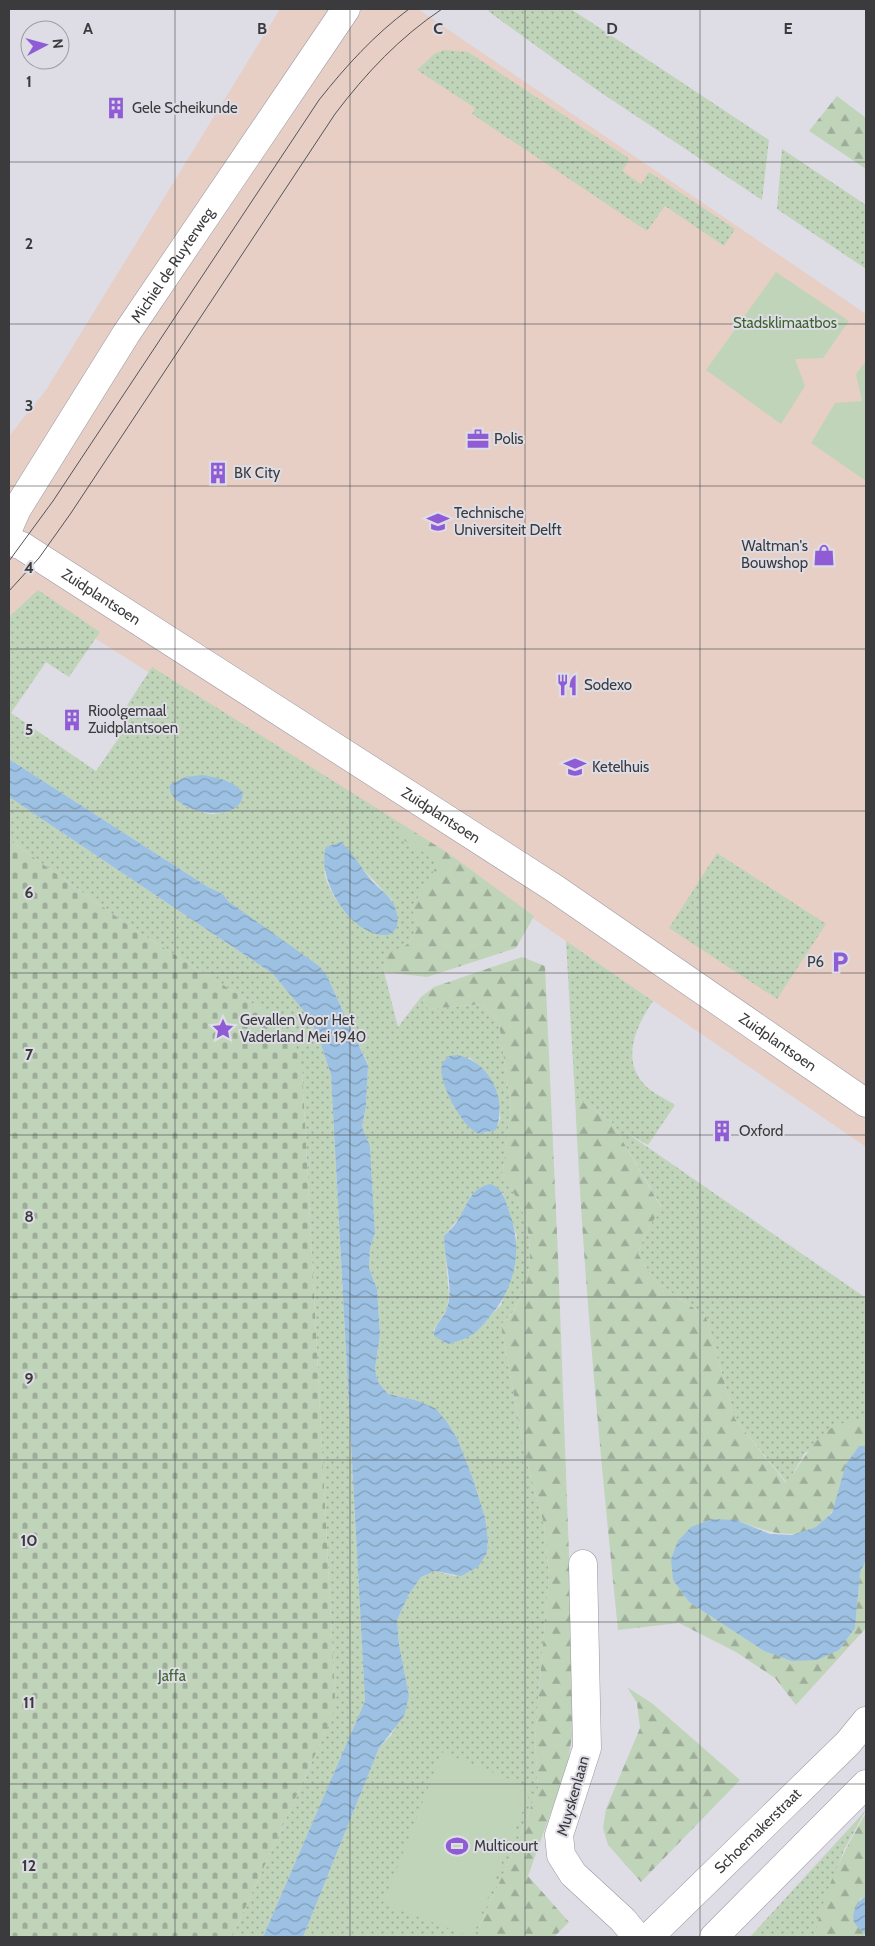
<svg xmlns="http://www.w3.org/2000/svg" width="875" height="1946" font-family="Cabin,sans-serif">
<defs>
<pattern id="grass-dots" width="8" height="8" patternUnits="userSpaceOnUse" patternTransform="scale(1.25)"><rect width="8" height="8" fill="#c0d4ba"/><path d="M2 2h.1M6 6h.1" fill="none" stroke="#9dad99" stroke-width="1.8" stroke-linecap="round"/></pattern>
<pattern id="forest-firs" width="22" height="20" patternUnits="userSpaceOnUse" patternTransform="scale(1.25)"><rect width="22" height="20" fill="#c0d4ba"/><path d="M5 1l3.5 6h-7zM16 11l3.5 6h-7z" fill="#9dad99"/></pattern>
<pattern id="cemetery-stones" width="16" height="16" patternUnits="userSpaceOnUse" patternTransform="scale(1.25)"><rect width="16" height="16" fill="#c0d4ba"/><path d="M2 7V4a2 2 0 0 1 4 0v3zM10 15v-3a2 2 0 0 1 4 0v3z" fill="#9dad99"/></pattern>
<pattern id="water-waves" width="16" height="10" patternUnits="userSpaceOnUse" patternTransform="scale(1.25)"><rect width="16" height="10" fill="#9dc1e2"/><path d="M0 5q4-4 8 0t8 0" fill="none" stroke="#819eb9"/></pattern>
</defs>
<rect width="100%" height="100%" fill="#dedde5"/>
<path fill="#e7cfc6" d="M280,9h138l448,305v833l-411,-282 -410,-258 -36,24v-195l37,-46z"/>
<path fill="url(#grass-dots)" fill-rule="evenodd" d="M491,9h80l198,131 -7,60 -165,-110 -109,-79z
M444,50l24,2 159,105 2,3 -7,11 19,13 8,-12 86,57 -11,17 -59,-40 -18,25 -175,-117 3,-6 -58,-38 17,-16z
M782,149l84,56v64l-89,-60z
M38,590l62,42 -31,45 -23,-15 -35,51 85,58 33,-48 -9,-7 32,-49 253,159 -7,10 42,26 -28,46 6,19c-7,16 -13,22 -30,27l-4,18 14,55 23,-30 13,-10 -11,15 6,7 53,-5 17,19 12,85 -9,69c31,34 37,90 14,130 -4,7 -10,12 -15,18l24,131 19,68 5,51 -14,164 3,49 -24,63 -40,86h-171l76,-189 13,-14 17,-38 -10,-52 -2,-24 12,-26 12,-17 14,-6 19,5 16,-4 17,-19 1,-14 -3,-22 -13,-41 -15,-38 -10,-16 -32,-22 -27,-6 -10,-12 -3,-13 5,-35 -3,-45 -8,-21 1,-20 5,-15 -5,-87 -8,-19 4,-21 2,-42 -42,-90 -98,-73 -5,-7 -15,-7 -199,-128v-142zM228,781l15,12c0,14 -17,20 -30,21 -10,0 -24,-7 -34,-11zM359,865l33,35 -10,35c-28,-9 -52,-35 -58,-64zM469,1057c17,13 34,42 31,63 -4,6 -7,11 -14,13 -16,4 -37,-31 -39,-44zM482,1186l21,7 14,44 -13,59 -3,9 -30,31 -38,-5 14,-22 2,-12 -5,-61 15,-18 11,-21z
M9,797l264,177 34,41 12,23 12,37 34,626 -102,236h-31l93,-204 10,-36 -33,-630 -42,-59 -125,-78 -126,-90z
M717,853l109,71 -49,75 -108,-71z
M566,941l87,60c-16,24 -32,56 -10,82 7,9 23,16 32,22l-27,40 -21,-12 239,165v123h-7l-54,32 -18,30 -52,-64 -29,-102 -51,-36 -17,-27 6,-17 17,-31 -50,-85 -36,-24z
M866,1810l-22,40 -22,60 -7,27h-65z"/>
<path fill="url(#forest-firs)" d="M837,96l29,22v51l-57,-38z
M405,826l43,27 86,63 -18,32 -89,29 -43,-5 4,-19c17,-4 23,-10 30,-26l-6,-19 27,-46 -42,-26z
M522,957l23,9 13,290 17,462 -8,49 -39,109 41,46 -15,15h-80l40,-86 24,-63 -3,-49 14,-164 -5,-51 -19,-68 -24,-131c5,-6 12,-11 15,-18 23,-40 17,-96 -14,-130l9,-69 -12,-85 -17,-19 -53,5 -6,-7 11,-15z
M575,1097l36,24 50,86 -17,30 -6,17 17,27 51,36 29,102 51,64c25,-30 33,-65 80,-62v25h-7c-4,6 -10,13 -13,20 -6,14 -6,35 -15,47 -24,34 -64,19 -95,7l-63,60 16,22 75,49 75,-1 16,-22 5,-55 6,-13v68l-70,77 -21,-27 -39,-26 -57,-29 -61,7c-18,-178 -35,-355 -43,-533z
M627,1687l26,17 87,76 -99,102 -33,-37 -5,-17 3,-19 34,-81 -3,-25z
M866,1813v83l-6,3 -5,24 10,10 -1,4h-49c7,-43 29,-87 51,-124z"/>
<path fill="url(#cemetery-stones)" d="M9,840l126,90 125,78 33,29 9,30 33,630 -1,14 -9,22 -93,204h-223z"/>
<path fill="#c0d4ba" d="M776,272l73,49 -26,37 -28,1 10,27 -24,38 -75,-54z
M866,361v120l-55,-38 24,-40 27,-2 -6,-27z
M442,1752l90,36 -60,149 -89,-33z"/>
<path fill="url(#water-waves)" d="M9,759l199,128 15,7 5,7 91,65 7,8 42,91 -2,41 -4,21 8,19 5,87 -5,15 -1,20 8,21 3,45 -5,35 3,13 10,12 27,6 20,8 12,14 10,16 15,38 13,41 3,22 -1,14 -9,14 -17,9 -26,-5 -14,6 -12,17 -12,26 2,24 10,52 -5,20 -25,32 -76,189h-40l102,-236 -34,-626 -12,-37 -12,-23 -34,-41 -264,-177z
M203,775c14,3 31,5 40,18 -1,35 -77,19 -73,-8l15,-8z
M341,842c12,11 20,26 31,39 6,7 14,11 19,19 8,11 12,36 -8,35 -34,-2 -67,-57 -57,-88z
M457,1055c33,6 52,46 38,76 -6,-1 -11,4 -18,2 -16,-7 -40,-53 -35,-68 1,-4 4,-6 7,-9z
M490,1184c13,4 15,15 19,27 15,40 6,79 -23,110 -4,5 -10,12 -16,15 -7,4 -15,6 -22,8l-14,-8c-1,-11 10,-17 13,-28 7,-18 -3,-51 -3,-72 5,-5 12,-11 15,-18 9,-15 12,-30 31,-34z
M859,1446h7v114l-6,13 -5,55 -16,22 -22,10 -25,1 -28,-10 -75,-49 -16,-22 -2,-21 7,-18 13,-14 21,-8 24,1 34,14 22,1 24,-8 16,-14 14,-49z
M866,1896v39c-3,-4 -10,-8 -12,-13 -3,-9 4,-22 12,-26z"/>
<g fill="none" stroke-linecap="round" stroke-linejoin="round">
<g stroke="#9a99a1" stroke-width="29">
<g id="minor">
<path id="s1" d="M9,527l8,-18 109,-175 220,-325"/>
<path id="s2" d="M9,541l13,5 532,342 312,215"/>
<path d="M583,1564l4,184 -28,87 2,20 12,19 50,46 14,17"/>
<path d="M714,1937l152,-153"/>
</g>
</g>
<g stroke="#9a99a1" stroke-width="29">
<g id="major">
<path id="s3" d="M649,1937l199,-194 18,-22"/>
</g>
</g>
<use href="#minor" stroke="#fff" stroke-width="28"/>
<use href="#major" stroke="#fff" stroke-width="28"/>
<path stroke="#545458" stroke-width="1" d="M9,561l44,-60 266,-401c27,-34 55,-65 90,-91
M9,591l30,-33 32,-45 264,-399c31,-41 65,-77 107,-105"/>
</g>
<path fill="none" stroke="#3b3b3e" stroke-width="1" stroke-opacity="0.55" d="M175,9v1928M350,9v1928M525,9v1928M700,9v1928M9,162h857M9,324h857M9,486h857M9,649h857M9,811h857M9,973h857M9,1135h857M9,1297h857M9,1460h857M9,1622h857M9,1784h857"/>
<defs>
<g id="building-bare" transform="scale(1.725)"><path d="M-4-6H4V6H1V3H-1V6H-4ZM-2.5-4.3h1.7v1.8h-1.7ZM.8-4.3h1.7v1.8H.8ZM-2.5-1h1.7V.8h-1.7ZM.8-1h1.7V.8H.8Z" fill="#8f5cd5" stroke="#dedde5" stroke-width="2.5" paint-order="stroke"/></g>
<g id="office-bare" transform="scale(1.725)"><path d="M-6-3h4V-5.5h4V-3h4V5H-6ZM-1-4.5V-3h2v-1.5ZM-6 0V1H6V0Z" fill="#8f5cd5" stroke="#dedde5" stroke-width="2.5" paint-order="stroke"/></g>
<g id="university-bare" transform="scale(1.725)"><path d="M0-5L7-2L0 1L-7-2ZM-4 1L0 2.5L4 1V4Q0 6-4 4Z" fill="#8f5cd5" stroke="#dedde5" stroke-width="2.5" paint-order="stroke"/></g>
<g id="shop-bare" transform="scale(1.725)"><path d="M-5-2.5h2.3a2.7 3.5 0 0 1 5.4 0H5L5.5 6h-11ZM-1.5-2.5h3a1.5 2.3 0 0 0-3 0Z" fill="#8f5cd5" stroke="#dedde5" stroke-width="2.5" paint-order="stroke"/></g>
<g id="restaurant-bare" transform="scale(1.725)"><path d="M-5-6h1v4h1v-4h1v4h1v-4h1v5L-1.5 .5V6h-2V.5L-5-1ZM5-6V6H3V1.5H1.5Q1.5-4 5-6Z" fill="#8f5cd5" stroke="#dedde5" stroke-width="2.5" paint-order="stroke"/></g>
<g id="parking-bare" transform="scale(1.725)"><path d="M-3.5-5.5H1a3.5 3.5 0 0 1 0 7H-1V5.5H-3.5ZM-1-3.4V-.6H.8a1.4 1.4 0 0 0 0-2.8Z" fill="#8f5cd5" stroke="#dedde5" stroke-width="2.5" paint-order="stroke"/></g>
<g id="sight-bare" transform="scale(1.725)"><path d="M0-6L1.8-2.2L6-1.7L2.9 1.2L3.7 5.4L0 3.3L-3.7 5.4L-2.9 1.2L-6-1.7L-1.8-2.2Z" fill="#8f5cd5" stroke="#dedde5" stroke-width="2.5" paint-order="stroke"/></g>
<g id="stadium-bare" transform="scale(1.725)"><path d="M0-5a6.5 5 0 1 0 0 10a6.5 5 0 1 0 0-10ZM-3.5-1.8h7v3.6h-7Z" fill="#8f5cd5" stroke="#dedde5" stroke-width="2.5" paint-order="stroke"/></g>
</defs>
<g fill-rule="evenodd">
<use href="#building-bare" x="116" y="108"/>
<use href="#office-bare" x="478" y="439"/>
<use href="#building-bare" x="218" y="473"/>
<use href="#university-bare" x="438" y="522"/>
<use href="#shop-bare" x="824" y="555"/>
<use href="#restaurant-bare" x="567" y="685"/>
<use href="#building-bare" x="72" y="720"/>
<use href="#university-bare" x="575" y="767"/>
<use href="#parking-bare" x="840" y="962"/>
<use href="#sight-bare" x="223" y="1029"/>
<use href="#building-bare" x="722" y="1131"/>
<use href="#stadium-bare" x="457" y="1846"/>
</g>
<g text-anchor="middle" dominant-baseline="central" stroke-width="4" stroke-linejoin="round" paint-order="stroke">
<g font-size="15" fill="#3b3b3e" stroke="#dedde5" text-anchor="start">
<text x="132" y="108">Gele Scheikunde</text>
<text x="494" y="439">Polis</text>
<text x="234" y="473">BK City</text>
<text x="454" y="513">Technische<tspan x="454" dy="17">Universiteit Delft</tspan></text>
<text x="808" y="546" text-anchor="end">Waltman's<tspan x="808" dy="17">Bouwshop</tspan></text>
<text x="584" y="685">Sodexo</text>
<text x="88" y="711">Rioolgemaal<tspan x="88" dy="17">Zuidplantsoen</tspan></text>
<text x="592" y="767">Ketelhuis</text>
<text x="824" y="962" text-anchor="end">P6</text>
<text x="240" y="1020">Gevallen Voor Het<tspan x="240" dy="17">Vaderland Mei 1940</tspan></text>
<text x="739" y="1131">Oxford</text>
<text x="474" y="1846">Multicourt</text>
</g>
<g font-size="15" fill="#3b3b3e" stroke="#dedde5">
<text stroke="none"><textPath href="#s1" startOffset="309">Michiel de Ruyterweg</textPath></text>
<text stroke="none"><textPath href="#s2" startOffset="108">Zuidplantsoen</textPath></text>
<text stroke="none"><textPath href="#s2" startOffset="512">Zuidplantsoen</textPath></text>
<text stroke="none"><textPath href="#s2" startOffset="918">Zuidplantsoen</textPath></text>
<text transform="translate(573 1796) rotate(-74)">Muyskenlaan</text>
<text stroke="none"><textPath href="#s3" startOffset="152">Schoemakerstraat</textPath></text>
</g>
<g font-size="15" fill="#3d632f" stroke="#dedde5">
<text x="785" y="323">Stadsklimaatbos</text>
<text x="172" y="1676">Jaffa</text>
</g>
</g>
<g font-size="16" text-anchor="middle" font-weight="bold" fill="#3b3b3e" stroke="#dedde5" stroke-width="4" stroke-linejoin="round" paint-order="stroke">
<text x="88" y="34">A</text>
<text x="262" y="34">B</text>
<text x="438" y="34">C</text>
<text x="612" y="34">D</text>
<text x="788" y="34">E</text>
<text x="29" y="87">1</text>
<text x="29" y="249">2</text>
<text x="29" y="411">3</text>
<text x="29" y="573">4</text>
<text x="29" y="735">5</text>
<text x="29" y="898">6</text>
<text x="29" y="1060">7</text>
<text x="29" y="1222">8</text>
<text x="29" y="1384">9</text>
<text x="29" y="1546">10</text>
<text x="29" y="1708">11</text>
<text x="29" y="1871">12</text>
</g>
<rect width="875" height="1946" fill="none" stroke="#3b3b3e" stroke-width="20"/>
<g transform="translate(45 45) rotate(84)"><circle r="24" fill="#dedde5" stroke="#9d9ca2"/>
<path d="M0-4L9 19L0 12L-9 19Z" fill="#8f5cd5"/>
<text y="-8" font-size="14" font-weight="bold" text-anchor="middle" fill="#3b3b3e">N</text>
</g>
</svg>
